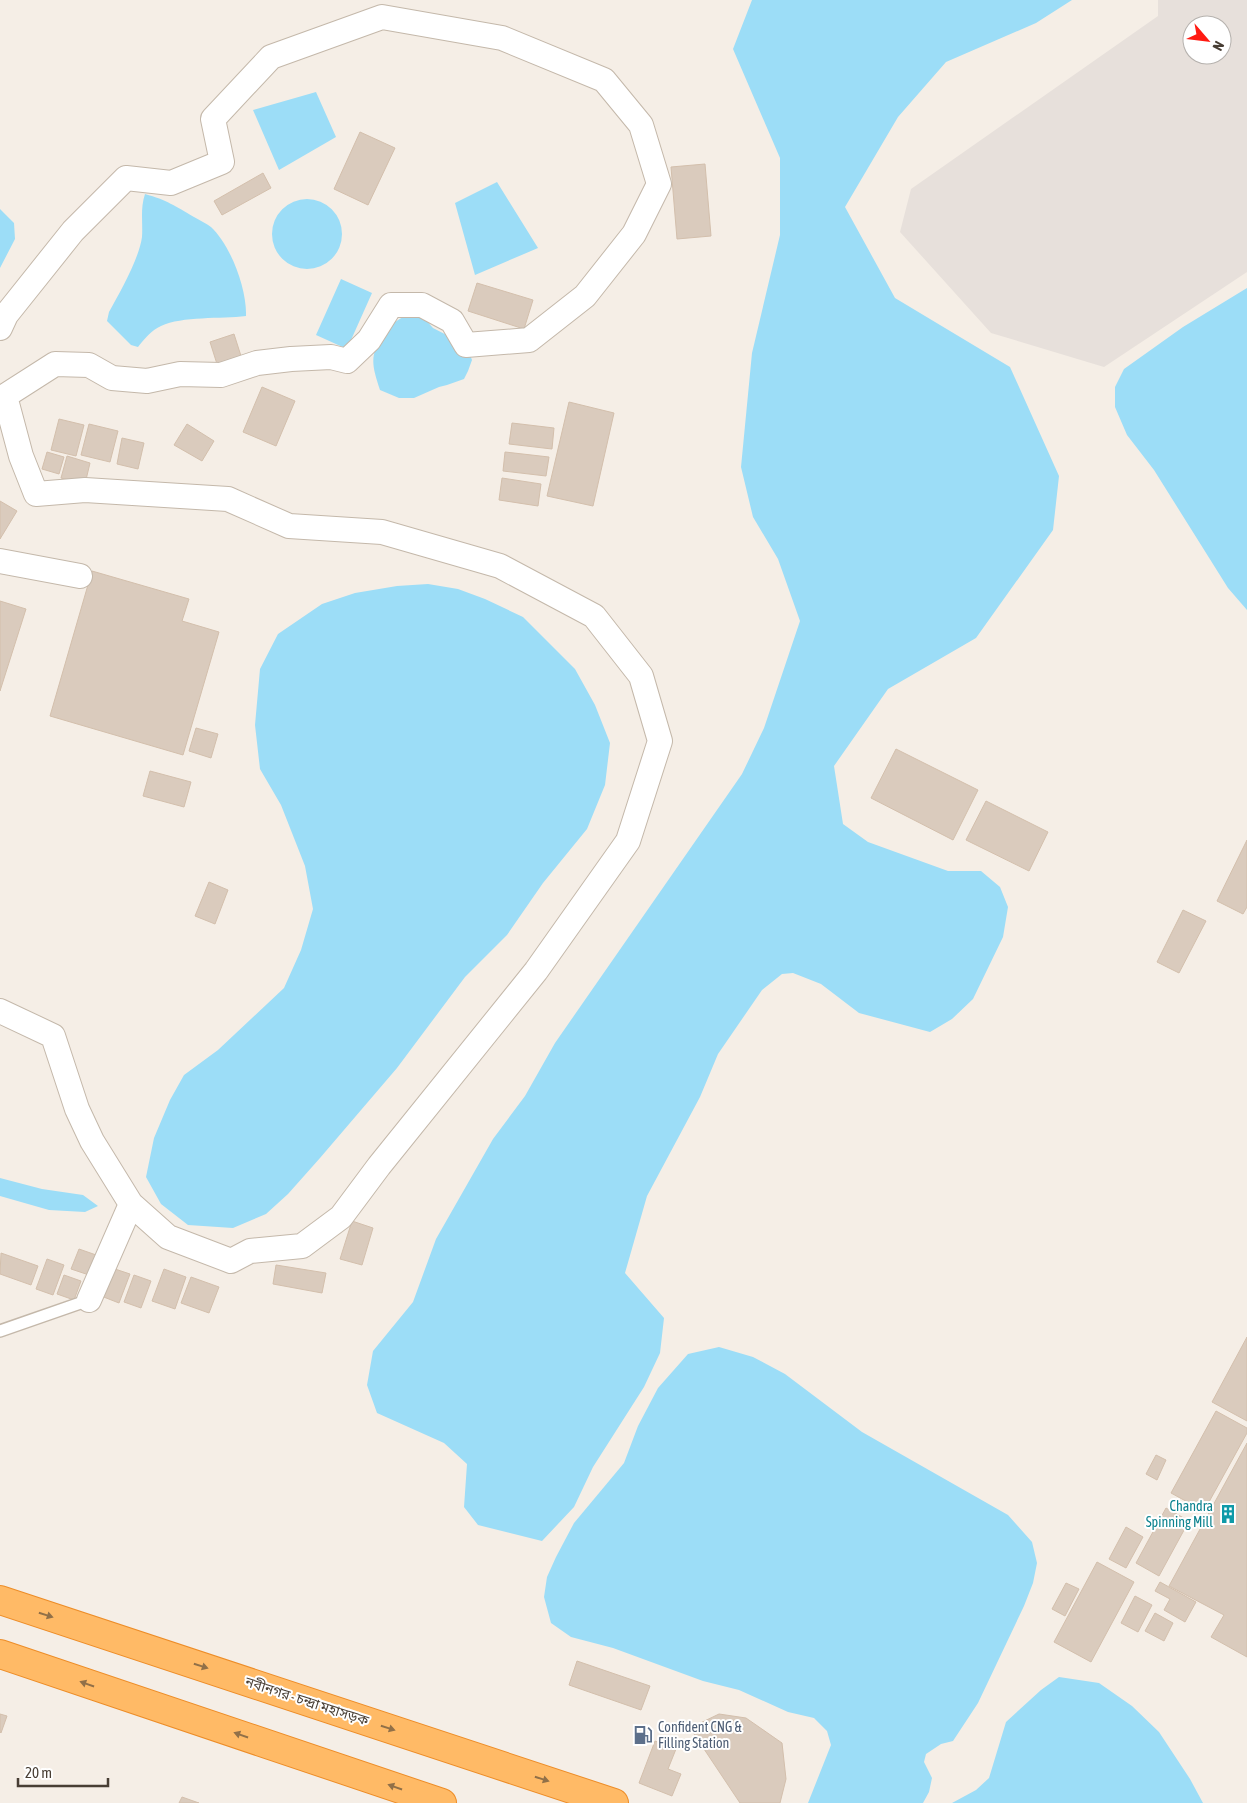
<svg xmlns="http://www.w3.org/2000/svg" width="1247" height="1803" font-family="'Asap Condensed','Noto Sans Bengali',sans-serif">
<rect width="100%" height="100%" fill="#f5eee6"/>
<path fill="#e7e0db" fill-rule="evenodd" d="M1158,0h89v272l-143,95 -113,-34 -91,-101 11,-43 247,-173zM1192,25h30v30h-30z"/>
<path fill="#9cddf7" d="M752,0h320l-36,23 -90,39 -48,55 -53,90 50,91 115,69 49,109 -6,54 -77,108 -88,51 -54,77 9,58 25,18 80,29h33l19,16 8,20 -5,30 -30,62 -21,20 -22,13 -71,-19 -38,-29 -28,-11 -11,1 -20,16 -44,64 -18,43 -53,99 -22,77 39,45 -4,35 -16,34 -51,80 -19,40 -32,34 -64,-16 -14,-18 3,-43 -23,-21 -67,-30 -10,-28 6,-34 40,-49 23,-63 57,-100 32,-43 30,-53 187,-269 22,-46 36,-107 -22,-62 -25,-42 -12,-50 11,-114 28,-118v-77l-47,-109z
M316,92l20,45 -57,33 -26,-60z
M497,182l41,66 -63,27 -20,-72z
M145,194c22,6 30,12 49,23 5,3 12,6 17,10 20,19 36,62 35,89 -25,3 -64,0 -85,10 -9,4 -17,13 -23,21l-7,-2 -24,-24 2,-9c11,-20 30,-53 33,-75 1,-15 -2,-28 3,-43z
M272 234a35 35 0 1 1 70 0a35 35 0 1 1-70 0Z
M0,209l14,14 1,16 -15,29z
M341,279l31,14 -25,56 -31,-14z
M1247,288v322l-19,-22 -74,-118 -27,-35 -12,-28v-20l9,-18 59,-42z
M413,314l12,5 8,9 33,17 6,15 -4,11 -4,8 -17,6 -8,2 -25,11h-15l-19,-8c-9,-27 -11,-37 7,-59 7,-10 14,-14 26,-17z
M428,584l30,5 27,10 38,18 52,52 20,36 15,38 -5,42 -18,44 -44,54 -36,52 -42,42 -68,91 -77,90 -32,36 -22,20 -33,14 -45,-3 -27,-21 -15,-27 8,-39 16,-38 14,-25 34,-25 66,-62 17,-38 12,-41 -8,-43 -24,-61 -21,-36 -5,-44 5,-56 18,-35 44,-30 33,-11 42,-7z
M0,1178l42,11 41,6 15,11 -13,6 -36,-2 -49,-14z
M719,1347l34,10 32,17 77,58 146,83 24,27 5,21 -4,20 -9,23 -46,97 -25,38 -12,3 -15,10 -2,8 8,16 -3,14 -6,11h-115l23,-58 -4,-14 -13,-13 -26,-6 -49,-22 -36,-9 -90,-33 -42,-11 -20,-14 -7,-26 3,-20 9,-20 18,-34 50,-60 14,-37 20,-38 30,-34z
M1059,1677l40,6 33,23 27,26 31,47 13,24h-251l24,-13 13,-12 17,-56 35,-32z"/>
<path fill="#dacbbd" stroke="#d3bfac" d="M360,132l35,16 -27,57 -34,-16z
M705,164l6,72 -34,3 -6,-72z
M263,173l8,15 -49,27 -8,-14z
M477,283l56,17 -9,29 -56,-18z
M234,334l7,22 -24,8 -7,-22z
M262,387l33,14 -19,45 -33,-14z
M569,402l45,11 -21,93 -46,-10z
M59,419l25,6 -8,31 -25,-6z
M512,423l42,5 -2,21 -43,-5z
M89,424l29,7 -8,31 -29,-7z
M187,424l27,17 -12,20 -28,-16z
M122,438l22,5 -6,26 -21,-5z
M47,452l17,5 -5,17 -17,-5z
M505,452l44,5 -3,19 -43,-5z
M67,456l23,7 -5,21 -24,-6z
M502,478l39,6 -3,22 -39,-6z
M0,501l17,10 -17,28z
M92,571l97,28 -7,22 37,11 -36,123 -133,-39z
M0,601l26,8 -26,82z
M196,728l22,6 -7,24 -22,-7z
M896,749l82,41 -25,50 -82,-42z
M150,771l41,11 -7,25 -41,-11z
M986,801l62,31 -19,39 -63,-31z
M1247,840v67l-4,7 -26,-13z
M209,882l19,8 -13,34 -20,-8z
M1183,910l23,11 -27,52 -22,-11z
M352,1221l21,7 -11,37 -22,-6z
M79,1249l20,7 -7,20 -21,-7z
M1,1253l37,13 -7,19 -31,-11z
M47,1259l17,6 -11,30 -17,-6z
M276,1265l50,8 -4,20 -49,-9z
M106,1266l24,8 -11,29 -23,-9z
M164,1269l22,8 -11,32 -23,-8z
M64,1275l17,6 -7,19 -17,-6z
M134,1275l17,6 -10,27 -17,-6z
M191,1277l28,10 -10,26 -28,-10z
M1247,1337v84l-35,-19z
M1216,1411l31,17v5l-43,78 -33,-18z
M1247,1443v214l-36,-20 13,-22 -55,-29z
M1156,1455l10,5 -9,20 -11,-6z
M1166,1508l23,13 -30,55 -23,-13z
M1126,1527l17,10 -17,31 -17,-9z
M1097,1562l37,20 -43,80 -37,-20z
M1160,1582l36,20 -11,20 -21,-12 6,-11 -15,-8z
M1066,1583l13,6 -14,27 -13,-7z
M1135,1596l17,9 -14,27 -17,-9z
M1155,1613l18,10 -9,18 -19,-10z
M577,1661l73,25 -9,24 -72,-25z
M0,1714l7,2 -6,17 -1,-1z
M719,1714l27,4 36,25 4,36 -6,24h-40l-50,-75z
M655,1741l21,8 -8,20 13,5 -9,22 -33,-13z
M182,1797l17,6h-20z"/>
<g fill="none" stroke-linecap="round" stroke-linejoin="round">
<g stroke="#c4b8aa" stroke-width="14">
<path id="lane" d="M0,1331l89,-31"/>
</g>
<g stroke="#c4b8aa" stroke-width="26">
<path id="street" d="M0,328l6,-13 67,-84 53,-53 45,5 51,-21 -9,-43 58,-62 111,-40 120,21 102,42 37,45 18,59 -25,50 -49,62 -56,44 -63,5 -14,-24 -30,-16h-31l-22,35 -22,21 -16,-4 -40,2 -34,4 -36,12 -41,-1 -33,7 -35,-3 -23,-13 -34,-1 -50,32 16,60 15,38 49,-4 143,9 61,27 93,6 118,34 94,50 47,60 19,65 -32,100 -92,130 -157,195 -38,51 -39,29 -52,5 -19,10 -63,-24 -37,-33 -39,-63 -15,-32 -24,-73 -53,-25
M0,561l80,15
M89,1300l42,-96"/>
</g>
<g stroke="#ed8d28" stroke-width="30">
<path id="highway" d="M0,1600l614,203
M0,1654l442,149"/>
</g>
<use href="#lane" stroke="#fff" stroke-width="11"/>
<use href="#street" stroke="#fff" stroke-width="24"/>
<use href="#highway" stroke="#ffba66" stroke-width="28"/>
</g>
<defs><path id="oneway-solid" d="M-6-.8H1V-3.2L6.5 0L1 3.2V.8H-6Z" transform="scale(1.25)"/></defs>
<g fill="#917048">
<use href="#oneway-solid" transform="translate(46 1615) rotate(18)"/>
<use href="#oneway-solid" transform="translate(201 1666) rotate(18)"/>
<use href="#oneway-solid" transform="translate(87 1684) rotate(-161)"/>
<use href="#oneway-solid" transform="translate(388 1728) rotate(18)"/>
<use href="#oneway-solid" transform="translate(241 1735) rotate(-161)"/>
<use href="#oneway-solid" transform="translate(542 1779) rotate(18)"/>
<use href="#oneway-solid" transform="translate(395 1787) rotate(-161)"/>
</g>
<defs>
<g id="building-bare" transform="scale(1.5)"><path d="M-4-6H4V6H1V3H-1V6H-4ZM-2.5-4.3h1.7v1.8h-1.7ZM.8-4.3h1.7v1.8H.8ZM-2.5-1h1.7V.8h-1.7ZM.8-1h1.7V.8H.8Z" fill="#0f9aa8" stroke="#fff" stroke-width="2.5" paint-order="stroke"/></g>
<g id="fuel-bare" transform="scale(1.5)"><path d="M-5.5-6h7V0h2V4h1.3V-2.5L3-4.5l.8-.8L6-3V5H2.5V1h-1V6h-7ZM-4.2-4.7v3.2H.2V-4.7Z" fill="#5c6f8a" stroke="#fff" stroke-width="2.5" paint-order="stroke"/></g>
</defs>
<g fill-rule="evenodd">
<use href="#building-bare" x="1228" y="1514"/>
<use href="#fuel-bare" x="643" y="1735"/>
</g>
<g text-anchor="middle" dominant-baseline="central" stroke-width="4" stroke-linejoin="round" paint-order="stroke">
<g font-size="14" fill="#0d838f" stroke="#fff" text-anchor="end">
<text x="1213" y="1506">Chandra<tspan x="1213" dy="16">Spinning Mill</tspan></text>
</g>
<g font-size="14" fill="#483e34" stroke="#fff">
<text transform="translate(307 1701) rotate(18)">নবীনগর - চন্দ্রা মহাসড়ক</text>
</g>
<g font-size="14" fill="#4e5e75" stroke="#fff" text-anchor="start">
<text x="658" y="1727">Confident CNG &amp;<tspan x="658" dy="16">Filling Station</tspan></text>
</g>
</g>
<g transform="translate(1207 40) rotate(118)"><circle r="24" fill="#ffffff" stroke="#b6b2ae"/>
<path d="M0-4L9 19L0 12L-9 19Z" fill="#ff1a12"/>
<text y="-8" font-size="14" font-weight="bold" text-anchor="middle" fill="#483e34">N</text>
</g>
<path d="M18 1778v8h90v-8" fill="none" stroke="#483e34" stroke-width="2.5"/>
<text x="25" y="1778" font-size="15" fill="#483e34" stroke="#ffffff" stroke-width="4" paint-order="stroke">20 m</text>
</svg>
